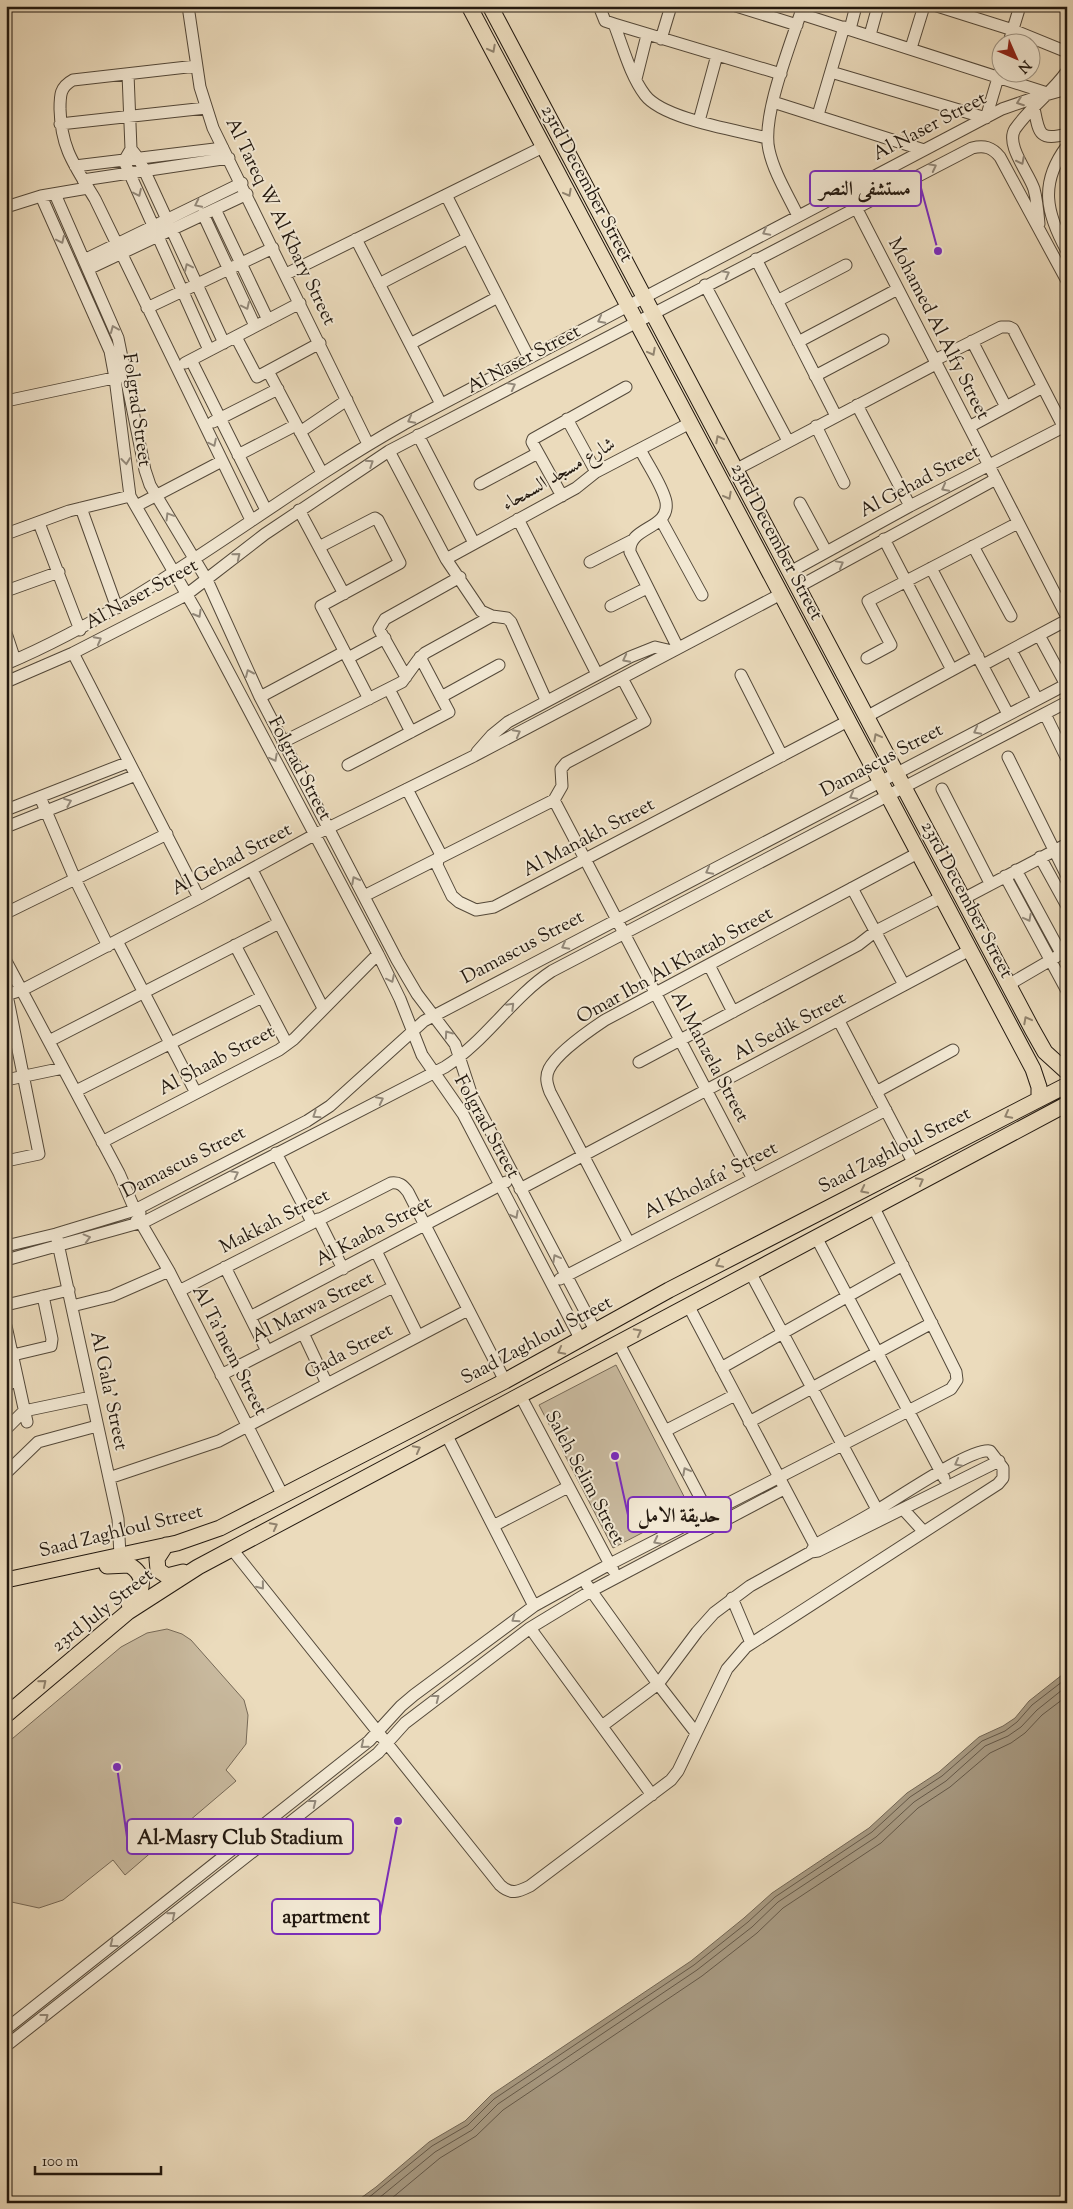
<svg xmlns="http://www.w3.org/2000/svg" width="1073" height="2209" font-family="'Sorts Mill Goudy',Amiri,serif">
<rect width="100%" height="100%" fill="#ebdbbc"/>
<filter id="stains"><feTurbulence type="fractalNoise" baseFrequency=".004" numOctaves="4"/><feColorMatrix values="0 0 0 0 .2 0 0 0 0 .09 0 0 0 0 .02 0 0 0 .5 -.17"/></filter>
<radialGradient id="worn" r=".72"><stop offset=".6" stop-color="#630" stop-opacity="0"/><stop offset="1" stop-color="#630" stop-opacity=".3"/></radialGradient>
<path fill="#c9ba9f" stroke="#766957" d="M616,1365l74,143 -77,40 -74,-143z
M167,1629l15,5 9,6 53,60 4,15 -2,29 -20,26 10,11 -47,40 10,12 -19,16 -11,-12 -44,38 -12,-15 -50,40 -24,8 -32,-7 -1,-157 115,-97 26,-14z"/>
<path fill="#a79981" stroke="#726553" d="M1067,1671v532h-713l22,-16 53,-45 36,-21 26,-26 200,-134 53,-43 28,-25 97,-65 38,-35 32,-21 40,-35 24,-11 12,-8 14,-17z"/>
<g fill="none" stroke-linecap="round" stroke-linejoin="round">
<path stroke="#645848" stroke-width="1" d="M362,2203l70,-57 36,-21 26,-26 200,-134 54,-43 27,-25 97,-65 38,-35 32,-21 40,-35 23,-10 12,-9 15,-17 35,-27
M373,2203l62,-51 37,-22 26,-26 199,-134 55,-43 26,-25 98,-65 38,-35 32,-21 39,-35 23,-10 13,-9 16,-17 30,-24
M386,2203l54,-45 36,-22 27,-26 199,-134 55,-43 26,-25 98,-65 37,-35 32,-21 40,-34 21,-10 14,-10 17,-18 25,-19"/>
<g stroke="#54493a" stroke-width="13">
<path id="minor" d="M188,6l12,81 13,41 155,316
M599,6l6,15 9,3c9,23 16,51 31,71 18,24 91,35 122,43
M736,6l61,19
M937,6l76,24 54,22
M801,14l246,79
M614,24l167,50
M850,29l6,-23
M870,35l8,-29
M661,39l10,-33
M1009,42l11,-36
M911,48l13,-42
M196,66l-123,14c-13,7 -13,15 -13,29 1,40 15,57 35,90l156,321
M831,72l155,46 14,-47
M128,74l3,75 -7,12 85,189
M636,79l11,-44
M773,102l151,48
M1034,108c5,26 5,33 33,26
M818,115l26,-88
M699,121l18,-66
M60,124l146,-16
M1067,146c-28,37 -21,67 0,105
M131,149l8,10 85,184
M75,166l148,-18
M83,180l146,-22
M847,190l220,427
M55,194l63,144 27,132 5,15 57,95 53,117 137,263 20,34 38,50 17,52 124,236
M446,195l83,163
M41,196l69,155 5,27 15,118 68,118 180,340 22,45 22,56 41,59 118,226
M6,207l35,-11 47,-8
M215,209l53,111
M203,214l52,112
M798,216c-10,-21 -24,-43 -29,-66 -8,-34 23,-109 34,-144
M1039,224c-1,-12 -2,-24 -5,-35 -5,-16 -29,-44 -19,-60 15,-22 37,-36 52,-58
M356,239l85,165
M756,259l80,157
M84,260l158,-77
M88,269l159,-75
M286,274l257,-127
M379,284l89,-46
M705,285l83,156
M777,301l69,-36
M147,308l126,-60
M236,337l21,40 63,-34
M972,341l34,66
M798,342l100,-53
M410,344l88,-47
M191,360l75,150
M935,360l66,-33h8l4,2 50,97
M185,363l115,-60
M268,371l54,102
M815,376l68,-36
M6,401l117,-25
M857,405l53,101
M567,419l29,53
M213,422l65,-33
M816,426l28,57
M969,427l74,-40
M300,432l47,-32
M418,435l56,108
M640,449c7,15 23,37 26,53 4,28 -38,24 -36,50l48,96
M389,451l57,108 35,52 11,5 15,2 4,4 35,78
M238,455l58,-30
M735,470l201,-106
M480,484l58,-31
M562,496l-30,-54 1,-3 93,-52
M800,503l26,48
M136,506l86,-45
M81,508l36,100
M299,510l45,84
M518,519l79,155
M661,520l41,75
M39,523l41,107
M6,534l63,-23 61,-15
M884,539l68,131
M973,546l38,70
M319,547l56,-29 3,2 22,43 -79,43 48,93
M446,559l130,-71 20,-16 94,-49
M590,562l41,-21
M931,568l77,146
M790,572l120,-66 157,-81
M798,587l198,-108
M6,591l53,-19
M611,606l36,-18
M6,633l9,27
M1039,635l27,50
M1011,650l26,49
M73,653l126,245
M348,658l37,-20
M867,658l24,-13 -23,-44 150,-78
M6,664c144,-61 263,-164 398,-240l598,-315 29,-10 36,-10
M983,665l84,-45
M741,675l41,81
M406,677l-27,-48 6,-10 75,-42
M622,678l23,43 -79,42 -5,6 1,17 -8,14 199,379
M6,682l67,-29 113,-58 79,-61 124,-83 583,-303c12,-3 20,-1 28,9l67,124
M389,689l22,43
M260,697l84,-45
M441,697l58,-32
M1045,714l22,45
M866,717l112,-61
M283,742l119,-60 16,-22 7,-7 67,-37
M477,752l15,-17 16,-13 122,-65 25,-10 17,4
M1008,757l59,119
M348,765l101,-53 -29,-55
M407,789l33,64 -3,12 15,31 7,6 17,8 18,-3 354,-186
M942,789l48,94
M40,797l35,82 33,67
M6,810l123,-48
M6,827l130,-52
M1040,857l27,49
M252,870l71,138
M1016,870l46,85
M1005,876l62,115
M852,888l52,97
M364,896l190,-96
M963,899l104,-55
M6,913l161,-79
M117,941l79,152
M235,945l52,99
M6,961l113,212 16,37 5,3
M709,965l24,47
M1008,985l48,-28
M6,995l16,-5 177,-92 115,-63 160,-79 307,-162
M839,1021l75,143
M49,1041l230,-118
M639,1062l219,-117 18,-14 66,-34
M6,1080l57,-12
M76,1091l186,-94
M876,1092l77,-42
M102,1142l177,-92 15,-11 84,-85
M276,1153l36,69
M6,1161l33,-7 -32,-159
M520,1189l450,-239
M318,1219l25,50
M136,1221l5,2 28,48 114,225
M816,1237l128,241
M57,1239l61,280 2,36
M629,1243l-79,-151c-3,-8 -5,-15 -1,-23 8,-16 41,-39 56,-49l313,-167
M6,1246l50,-12 79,-24 172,-89 23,-15 94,-85 643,-337
M376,1251l42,85
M6,1260l140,-39 299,-154c41,-26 67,-70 107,-96l515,-269
M225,1267l42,84
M750,1272l131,245
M560,1279l326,-169
M179,1291l212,-108c8,-1 12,2 17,9l97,189
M6,1305l63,-15
M688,1305l130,246
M72,1306l40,-10 57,-25
M250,1317l256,-135
M6,1326l21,96
M303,1333l24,51
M618,1342l94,178
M13,1355l38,-9 1,-7 -9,-43
M721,1368l182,-103
M221,1375l172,-88
M6,1387l11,-10
M520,1395l93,175
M749,1422l183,-99
M6,1429l18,-18 67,-14
M665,1431l70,-36
M446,1434l88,172
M6,1473l32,-31 59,-16
M109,1478l110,-37 249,-131
M903,1509l21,23
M493,1526l75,-39
M231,1548l269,337c11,10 18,7 30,1l141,-106 7,-9 49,-102 19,-22 252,-163 5,-6v-10l-13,-17c-18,-4 -92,47 -111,58 -21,13 -43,24 -64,36l-4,7
M587,1585l71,99 38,49
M732,1598l19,45
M530,1628l122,167
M602,1726l56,-42 39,-52 17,-19 36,-27 61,-34 7,-1 181,-90
M6,2029l363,-288 32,-35 13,-11 120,-89 76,-42 341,-175 6,-9 -1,-8 -83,-166
M6,2046l372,-293 27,-30 125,-95 61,-37 193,-102"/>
</g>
<g stroke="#22180f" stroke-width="17">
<path id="major" d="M469,6l564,1063 6,18v12
M490,6l542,1023 13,23 22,20
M166,1545l-9,14 1,11 9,6 16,-4
M107,1566l22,-1c18,10 15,28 0,39
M6,1580l171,-37 43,-15 285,-147 164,-91 398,-205
M6,1715l122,-103 70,-45 869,-463"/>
</g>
<use href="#minor" stroke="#f2e8d3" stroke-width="11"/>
<use href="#major" stroke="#ebdbbc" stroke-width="15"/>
</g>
<defs><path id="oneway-chevron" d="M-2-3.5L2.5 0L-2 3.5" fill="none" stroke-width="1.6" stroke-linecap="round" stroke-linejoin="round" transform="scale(1.25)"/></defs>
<g stroke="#91836e">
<use href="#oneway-chevron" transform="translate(492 49) rotate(62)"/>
<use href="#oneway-chevron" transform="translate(568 193) rotate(62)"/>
<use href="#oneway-chevron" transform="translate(652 352) rotate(62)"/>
<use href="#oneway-chevron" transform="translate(719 439) rotate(-118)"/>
<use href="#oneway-chevron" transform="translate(728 496) rotate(62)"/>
<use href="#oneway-chevron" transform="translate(877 737) rotate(-118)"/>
<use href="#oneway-chevron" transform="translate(1027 1020) rotate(-118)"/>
<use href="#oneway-chevron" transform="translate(1008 1115) rotate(152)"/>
<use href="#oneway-chevron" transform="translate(920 1181) rotate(-28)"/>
<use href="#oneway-chevron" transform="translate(864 1190) rotate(153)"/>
<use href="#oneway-chevron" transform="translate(719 1264) rotate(153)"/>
<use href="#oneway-chevron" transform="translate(638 1332) rotate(-28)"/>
<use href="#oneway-chevron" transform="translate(561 1351) rotate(152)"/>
<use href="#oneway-chevron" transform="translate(417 1449) rotate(-28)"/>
<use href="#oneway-chevron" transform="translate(274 1526) rotate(-28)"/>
<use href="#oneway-chevron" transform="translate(43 1683) rotate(-40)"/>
</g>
<g stroke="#948a7b">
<use href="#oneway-chevron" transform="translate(1020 102) rotate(160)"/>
<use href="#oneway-chevron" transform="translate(1021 161) rotate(63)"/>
<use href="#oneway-chevron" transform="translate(933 167) rotate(-27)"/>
<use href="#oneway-chevron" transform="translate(138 193) rotate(65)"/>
<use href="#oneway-chevron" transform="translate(198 204) rotate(154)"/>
<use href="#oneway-chevron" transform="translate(766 232) rotate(152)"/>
<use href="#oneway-chevron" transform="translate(61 240) rotate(65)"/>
<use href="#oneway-chevron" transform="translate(188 267) rotate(-115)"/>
<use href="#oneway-chevron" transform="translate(726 274) rotate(-28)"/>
<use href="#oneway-chevron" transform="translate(246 306) rotate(65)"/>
<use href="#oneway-chevron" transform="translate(601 320) rotate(152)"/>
<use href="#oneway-chevron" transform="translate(114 329) rotate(-113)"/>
<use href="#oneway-chevron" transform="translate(512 386) rotate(-28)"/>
<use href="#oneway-chevron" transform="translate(411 420) rotate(152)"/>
<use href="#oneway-chevron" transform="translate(213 443) rotate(64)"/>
<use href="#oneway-chevron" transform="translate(126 461) rotate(83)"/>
<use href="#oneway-chevron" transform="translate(370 463) rotate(-33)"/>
<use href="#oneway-chevron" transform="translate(945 488) rotate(152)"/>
<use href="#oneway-chevron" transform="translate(169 516) rotate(-121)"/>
<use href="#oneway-chevron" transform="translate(237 556) rotate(-39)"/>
<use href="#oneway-chevron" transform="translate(840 564) rotate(-29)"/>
<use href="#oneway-chevron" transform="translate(198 614) rotate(60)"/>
<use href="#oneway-chevron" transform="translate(98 640) rotate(-28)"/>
<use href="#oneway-chevron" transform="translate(626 659) rotate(153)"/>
<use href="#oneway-chevron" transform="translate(249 673) rotate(-114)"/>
<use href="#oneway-chevron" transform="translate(977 731) rotate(152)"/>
<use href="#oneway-chevron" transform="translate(517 733) rotate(-28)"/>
<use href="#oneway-chevron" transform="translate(274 758) rotate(62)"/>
<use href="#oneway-chevron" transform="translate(853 796) rotate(152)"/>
<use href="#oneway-chevron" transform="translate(68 802) rotate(-22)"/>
<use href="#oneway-chevron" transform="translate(709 871) rotate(152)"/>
<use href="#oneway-chevron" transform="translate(355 880) rotate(-118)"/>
<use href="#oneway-chevron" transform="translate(1028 918) rotate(62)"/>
<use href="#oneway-chevron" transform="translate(565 946) rotate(152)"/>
<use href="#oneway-chevron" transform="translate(391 979) rotate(64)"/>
<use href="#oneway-chevron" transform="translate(511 1006) rotate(-45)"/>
<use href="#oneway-chevron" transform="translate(448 1034) rotate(-125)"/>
<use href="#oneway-chevron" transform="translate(380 1100) rotate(-27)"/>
<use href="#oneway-chevron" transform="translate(316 1115) rotate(147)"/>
<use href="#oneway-chevron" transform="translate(235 1174) rotate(-27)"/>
<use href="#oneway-chevron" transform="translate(515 1215) rotate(62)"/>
<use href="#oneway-chevron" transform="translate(87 1238) rotate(-15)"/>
<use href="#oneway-chevron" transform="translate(556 1258) rotate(-119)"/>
<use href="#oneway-chevron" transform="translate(958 1463) rotate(152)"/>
<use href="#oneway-chevron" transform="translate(686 1471) rotate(-118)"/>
<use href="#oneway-chevron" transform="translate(657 1541) rotate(153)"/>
<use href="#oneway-chevron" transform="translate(261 1586) rotate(51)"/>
<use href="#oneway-chevron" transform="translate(515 1619) rotate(145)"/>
<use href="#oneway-chevron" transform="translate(436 1698) rotate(-38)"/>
<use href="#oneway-chevron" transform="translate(364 1745) rotate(141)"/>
<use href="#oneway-chevron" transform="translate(313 1803) rotate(-38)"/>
<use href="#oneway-chevron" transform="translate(172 1915) rotate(-39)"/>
<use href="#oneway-chevron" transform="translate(113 1944) rotate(142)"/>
<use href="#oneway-chevron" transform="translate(45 2017) rotate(-37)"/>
</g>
<g text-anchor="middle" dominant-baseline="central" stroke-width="4" stroke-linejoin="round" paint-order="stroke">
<g font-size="19" fill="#22180f" stroke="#f2e8d3">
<text transform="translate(930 127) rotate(-28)">Al Naser Street</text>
<text transform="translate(586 184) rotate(62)">23rd December Street</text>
<text transform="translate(280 222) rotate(64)">Al Tareq W Al Kbary Street</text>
<text transform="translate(938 329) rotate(63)">Mohamed Al Alfy Street</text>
<text transform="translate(524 360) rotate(-28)">Al Naser Street</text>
<text transform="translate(136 410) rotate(82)">Folgrad Street</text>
<text transform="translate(559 475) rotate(-30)">شارع مسجد السمحاء</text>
<text transform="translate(920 482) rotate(-28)">Al Gehad Street</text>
<text transform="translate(776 542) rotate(62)">23rd December Street</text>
<text transform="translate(142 595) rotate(-29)">Al Naser Street</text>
<text transform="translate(882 761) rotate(-28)">Damascus Street</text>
<text transform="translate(299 769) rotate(62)">Folgrad Street</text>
<text transform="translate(589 838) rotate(-28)">Al Manakh Street</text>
<text transform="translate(232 860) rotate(-28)">Al Gehad Street</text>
<text transform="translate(966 900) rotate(62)">23rd December Street</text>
<text transform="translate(523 948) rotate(-28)">Damascus Street</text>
<text transform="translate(675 966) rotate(-29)">Omar Ibn Al Khatab Street</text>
<text transform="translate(790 1027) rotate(-28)">Al Sedik Street</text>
<text transform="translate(709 1057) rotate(62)">Al Manzela Street</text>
<text transform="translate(217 1061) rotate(-28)">Al Shaab Street</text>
<text transform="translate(486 1127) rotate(61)">Folgrad Street</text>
<text transform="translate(895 1151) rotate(-27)">Saad Zaghloul Street</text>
<text transform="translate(184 1163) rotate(-27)">Damascus Street</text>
<text transform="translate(711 1181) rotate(-27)">Al Kholafa' Street</text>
<text transform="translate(275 1222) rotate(-27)">Makkah Street</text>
<text transform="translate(374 1232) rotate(-28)">Al Kaaba Street</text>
<text transform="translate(313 1308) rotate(-27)">Al Marwa Street</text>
<text transform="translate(537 1341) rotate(-28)">Saad Zaghloul Street</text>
<text transform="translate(229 1351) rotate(63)">Al Ta'mem Street</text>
<text transform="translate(349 1352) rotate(-28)">Gada Street</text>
<text transform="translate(108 1391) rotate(78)">Al Gala' Street</text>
<text transform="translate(584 1478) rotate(62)">Saleh Selim Street</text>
<text transform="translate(121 1532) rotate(-14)">Saad Zaghloul Street</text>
<text transform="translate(103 1611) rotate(-38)">23rd July Street</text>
</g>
</g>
<path fill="none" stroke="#7b2cbf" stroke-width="2" d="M938 251L921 188M615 1456L628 1515M117 1767L127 1837M398 1821L380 1916"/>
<g fill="#7b2cbf" stroke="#f2e8d3" stroke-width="2">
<circle cx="938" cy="251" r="5"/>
<circle cx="615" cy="1456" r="5"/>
<circle cx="117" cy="1767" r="5"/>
<circle cx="398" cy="1821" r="5"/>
</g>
<g fill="#f2e8d3" stroke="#7b2cbf" stroke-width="2">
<rect x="810" y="171" width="111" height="35" rx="5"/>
<rect x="628" y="1497" width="103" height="35" rx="5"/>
<rect x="127" y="1819" width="226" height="35" rx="5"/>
<rect x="272" y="1899" width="108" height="35" rx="5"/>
</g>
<g font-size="20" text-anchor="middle" font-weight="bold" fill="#22180f">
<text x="865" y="195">مستشفى النصر</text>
<text x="679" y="1522">حديقة الامل</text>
<text x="240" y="1844">Al-Masry Club Stadium</text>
<text x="326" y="1923">apartment</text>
</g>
<rect width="1073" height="2209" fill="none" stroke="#ebdbbc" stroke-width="25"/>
<rect x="8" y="8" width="1058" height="2194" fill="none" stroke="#22180f" stroke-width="2.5"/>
<rect x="12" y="12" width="1048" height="2184" fill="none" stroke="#22180f"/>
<g transform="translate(1016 58) rotate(135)"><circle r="24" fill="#f2e8d3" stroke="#9f9585"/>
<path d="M0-4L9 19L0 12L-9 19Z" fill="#8f2418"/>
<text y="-8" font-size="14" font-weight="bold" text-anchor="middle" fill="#22180f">N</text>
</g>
<path d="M35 2166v8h126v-8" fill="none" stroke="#22180f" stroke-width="2.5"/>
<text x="42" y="2166" font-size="15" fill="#22180f" stroke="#f2e8d3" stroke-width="4" paint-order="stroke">100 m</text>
<rect width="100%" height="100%" filter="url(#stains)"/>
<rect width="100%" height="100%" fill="url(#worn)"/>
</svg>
